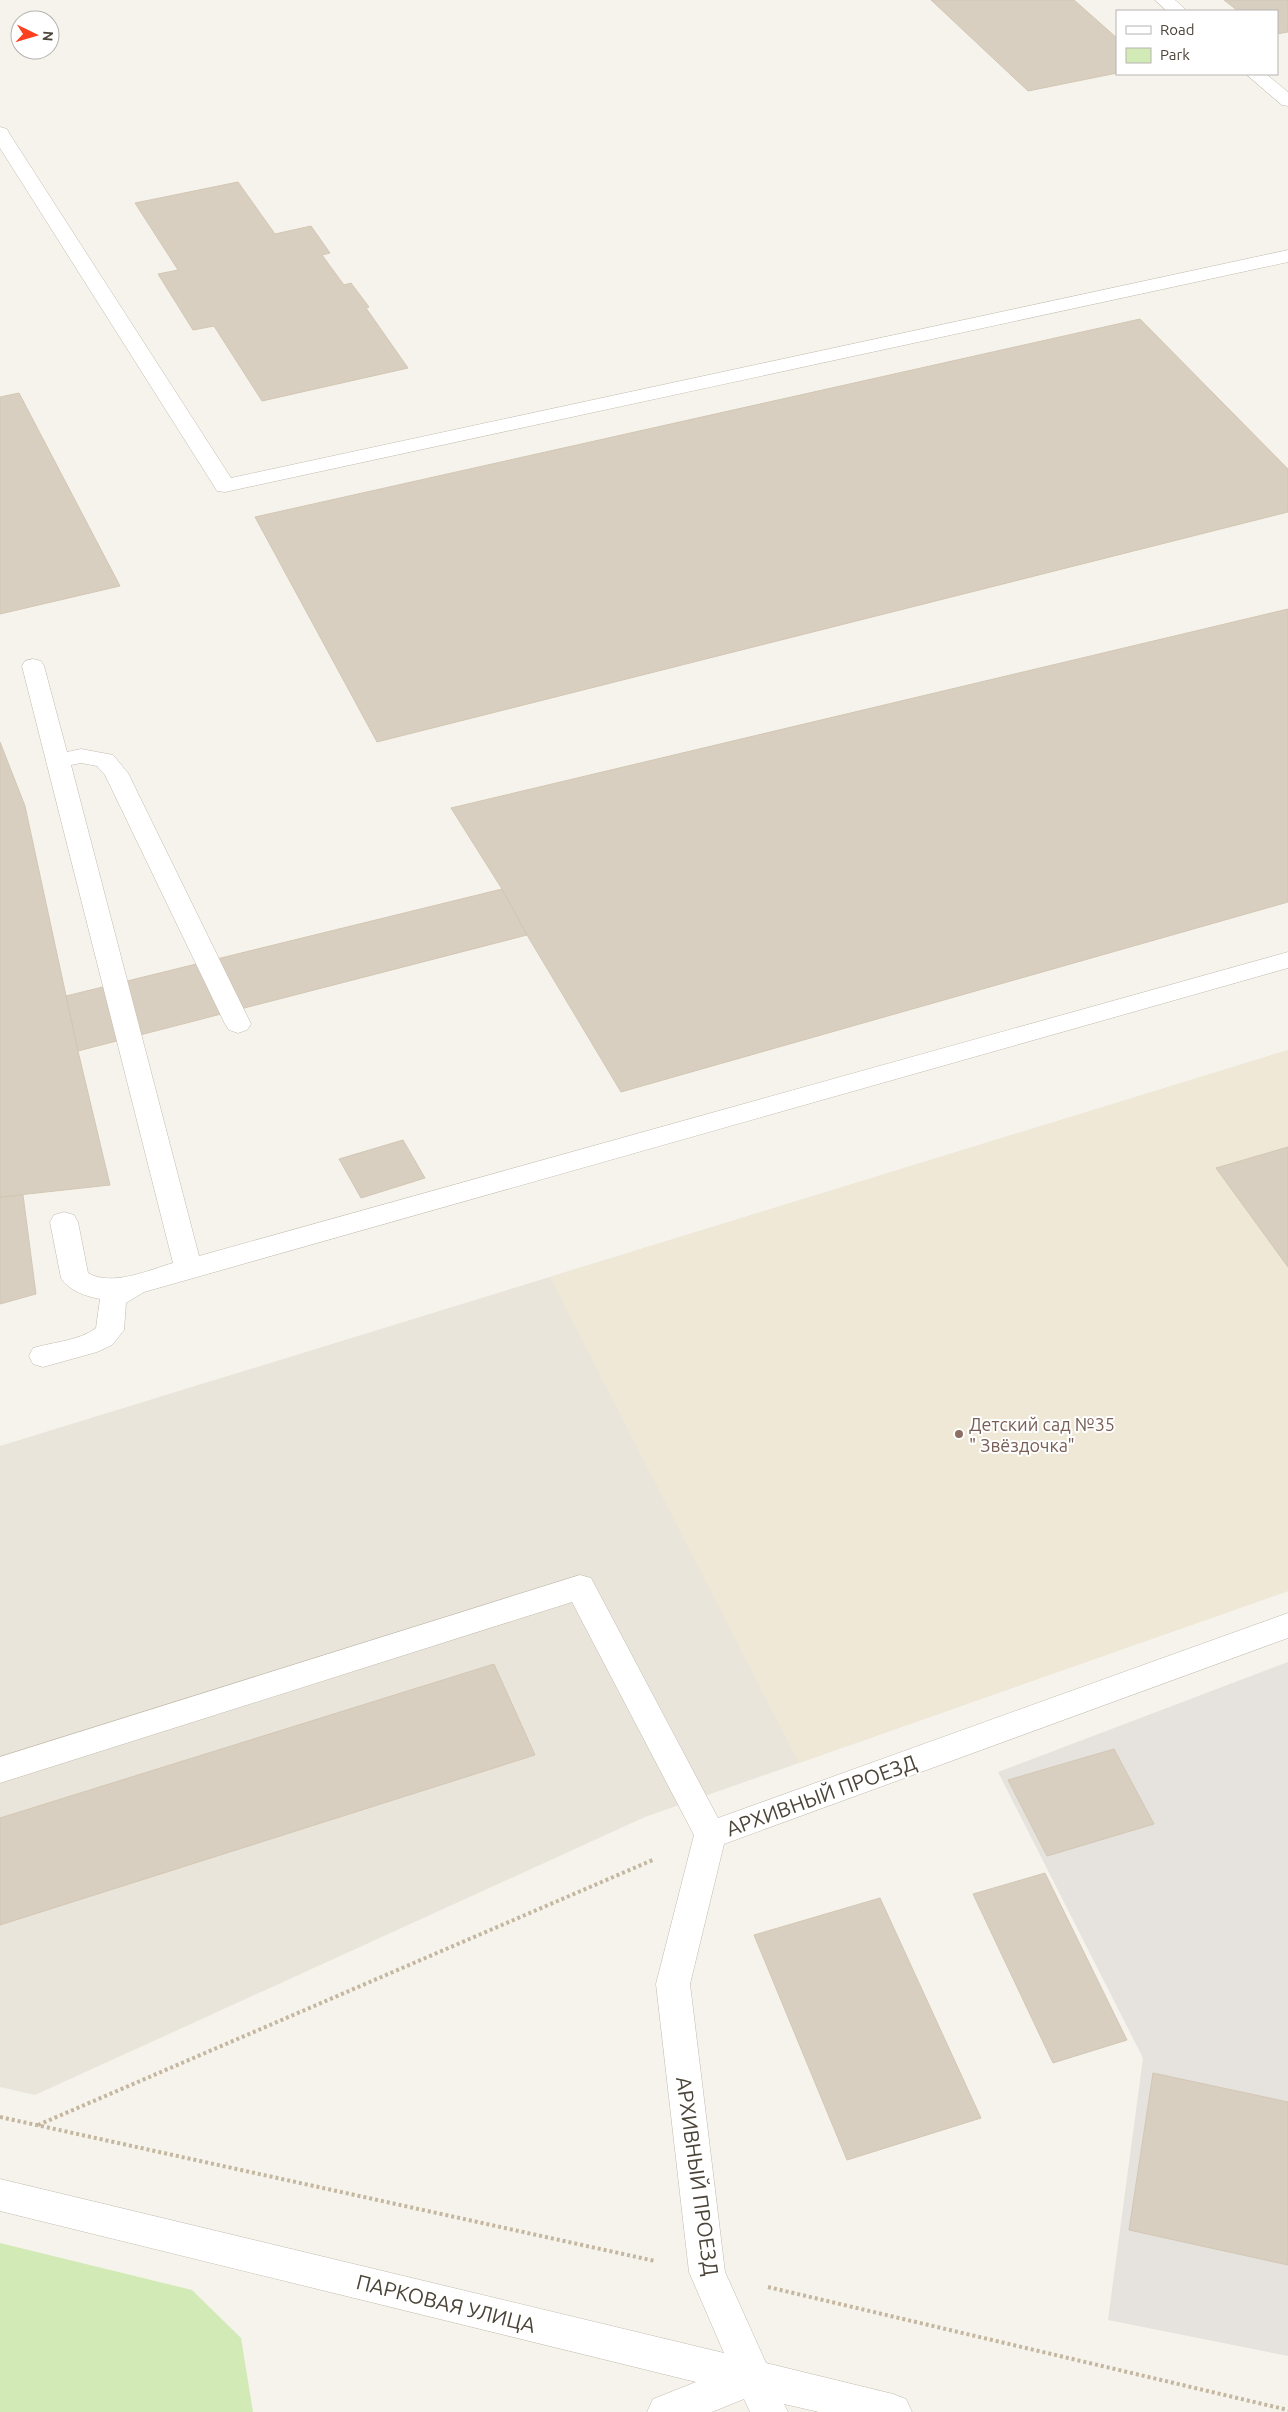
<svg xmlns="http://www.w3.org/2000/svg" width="1288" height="2412" font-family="Ubuntu,sans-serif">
<rect width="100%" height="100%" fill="#f6f3ec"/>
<path fill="#eae5da" d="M1288,1050v541l-643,226 -610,278 -35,-8v-641z"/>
<path fill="#e6e2dd" d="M1288,1662v694l-180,-36 35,-262 -145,-286z"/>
<path fill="#efe8d6" d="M1288,1050v541l-489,172 -249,-486z"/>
<path fill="#d2eab5" d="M0,2243l192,47 49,48 12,74h-253z"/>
<path fill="#d8cfc1" stroke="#d3c7b4" d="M931,0h143l43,38v35l-89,18z
M1224,0h64v32l-11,2v-23h-39z
M238,182l37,52 36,-8 19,27 -8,2 22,30 7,-2 18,24 -3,1 42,60 -146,33 -48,-75 -21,4 -35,-56 20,-4 -43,-67z
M1140,319l148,150v43l-911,230 -122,-225z
M19,393l101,193 -120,28v-217z
M1288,609v293l-667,190 -94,-157 -25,-46 -51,-81z
M0,742l25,64 53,245 32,134 -110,12z
M502,889l25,46 -449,116 -12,-55z
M403,1140l22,38 -64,20 -22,-39z
M1288,1147v120l-72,-99z
M23,1195l13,99 -36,10v-107z
M494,1664l41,91 -535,170v-107z
M1114,1749l40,75 -107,32 -39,-76z
M1045,1873l82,167 -74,23 -80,-169z
M880,1898l101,220 -134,42 -93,-225z
M1153,2073l135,29v163l-159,-35z"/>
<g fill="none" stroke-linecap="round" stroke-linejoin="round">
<g stroke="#c2bbae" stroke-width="1">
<path id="minor" d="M1155,0h20l12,11h-20z
M1246,74h20l22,18v14l-6,-1z
M0,127l7,2 2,4 222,345 1057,-228v12l-1063,230 -8,-1 -3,-5 -214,-338z
M33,659l8,2 3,5 23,86 14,-3 32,6 15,18 123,251 -4,6 -9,3 -9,-3 -4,-6 -120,-249 -8,-9 -16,-3 -10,2 128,491 1089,-304v16l-1144,324 -18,11 -2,27 -12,15 -15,7 -54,15 -10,-3 -4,-8 4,-8c20,-6 46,-7 63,-20l4,-29c-15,-3 -31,-8 -39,-21l-11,-56 4,-7 10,-3 10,3 4,7 10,51c24,14 61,-3 85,-10l-151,-597 3,-5z
M580,1575l11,3 127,240 570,-205v25l-564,206 -34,140 35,288 41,91 127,31 13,5 6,13h-93l-35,-8 4,8h-38l-6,-13 -32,13h-65l6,-13 43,-17 -696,-171v-32l724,174 -35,-81 -33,-288 38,-149 -122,-233 -572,181v-26z"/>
</g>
<path stroke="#c4b79f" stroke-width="4" stroke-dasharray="3 3" stroke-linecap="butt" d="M0,2117l655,144
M38,2125l617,-266
M768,2287l520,123"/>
<use href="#minor" fill="#fff" fill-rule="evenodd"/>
</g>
<circle fill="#8d6e63" stroke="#fff" stroke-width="2" cx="959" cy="1434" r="5"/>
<g text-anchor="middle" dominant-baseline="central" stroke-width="4" stroke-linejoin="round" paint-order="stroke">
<g font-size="18" fill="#785e54" stroke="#fff" text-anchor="start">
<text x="969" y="1424">Детский сад №35<tspan x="969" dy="21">" Звёздочка"</tspan></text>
</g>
<g font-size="21" fill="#4b4439" stroke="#fff">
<text transform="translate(821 1795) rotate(-20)">АРХИВНЫЙ ПРОЕЗД</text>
<text transform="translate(698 2176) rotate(82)">АРХИВНЫЙ ПРОЕЗД</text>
<text transform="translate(446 2303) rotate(14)">ПАРКОВАЯ УЛИЦА</text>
</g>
</g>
<rect x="1116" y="10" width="162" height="65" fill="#ffffff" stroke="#b7b4b0"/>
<rect x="1126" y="26" width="25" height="8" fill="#ffffff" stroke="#b7b4b0"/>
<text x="1160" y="35" font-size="15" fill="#4b4439">Road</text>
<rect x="1126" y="48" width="25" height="15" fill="#d2eab5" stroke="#b7b4b0"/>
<text x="1160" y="60" font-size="15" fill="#4b4439">Park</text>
<g transform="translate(35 35) rotate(95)"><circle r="24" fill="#ffffff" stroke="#b7b4b0"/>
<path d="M0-4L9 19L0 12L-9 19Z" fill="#fc3f1d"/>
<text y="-8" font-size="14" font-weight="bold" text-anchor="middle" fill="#4b4439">N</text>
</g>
</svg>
